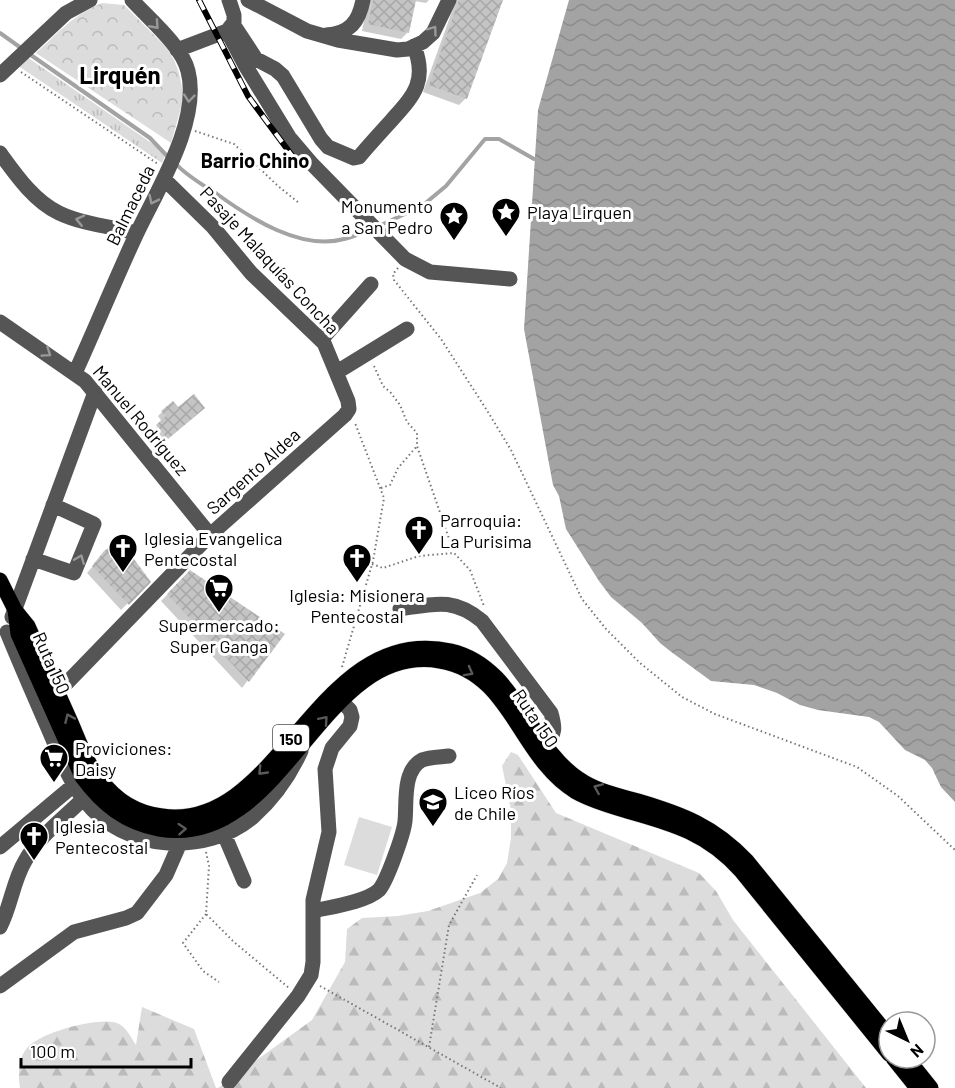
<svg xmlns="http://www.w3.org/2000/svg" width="955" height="1088" font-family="Barlow,sans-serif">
<defs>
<pattern id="grass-tufts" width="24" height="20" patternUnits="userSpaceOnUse" patternTransform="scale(1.5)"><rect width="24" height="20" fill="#dcdcdc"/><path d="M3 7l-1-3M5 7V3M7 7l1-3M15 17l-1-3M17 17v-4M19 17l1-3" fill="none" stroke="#bbb"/></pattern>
<pattern id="forest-firs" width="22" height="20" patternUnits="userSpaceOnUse" patternTransform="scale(1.5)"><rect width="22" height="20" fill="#dcdcdc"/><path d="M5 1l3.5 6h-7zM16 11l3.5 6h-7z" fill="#bbb"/></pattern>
<pattern id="park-crowns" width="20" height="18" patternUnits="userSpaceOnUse" patternTransform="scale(1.5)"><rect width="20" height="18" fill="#dcdcdc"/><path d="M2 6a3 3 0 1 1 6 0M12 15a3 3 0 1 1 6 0" fill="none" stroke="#bbb"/></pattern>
<pattern id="water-waves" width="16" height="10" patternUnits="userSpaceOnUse" patternTransform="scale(1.5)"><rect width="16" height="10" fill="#a3a3a3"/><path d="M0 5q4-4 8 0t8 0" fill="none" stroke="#8b8b8b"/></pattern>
<pattern id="building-cross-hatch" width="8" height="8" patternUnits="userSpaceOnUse" patternTransform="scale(1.5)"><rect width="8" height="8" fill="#c4c4c4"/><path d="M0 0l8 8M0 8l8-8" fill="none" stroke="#a7a7a7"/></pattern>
</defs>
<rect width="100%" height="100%" fill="#fff"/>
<path fill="url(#grass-tufts)" d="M27,57l139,96 -4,10 -145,-98z"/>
<path fill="url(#forest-firs)" d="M511,752l7,3 38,58 143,60 17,18 17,29 133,168h-648l94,-68 33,-58 2,-33 15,-11 36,-2 30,-5 52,-18 18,-14 9,-16 4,-25v-28l-9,-44z
M142,1007l52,22 22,59h-196c-2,-13 -2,-30 7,-40 12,-15 74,-33 92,-24 8,4 12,14 17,21z"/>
<path fill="url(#park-crowns)" d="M102,3l22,2 42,42 8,13 5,13 5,24 -13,46 -135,-90c22,-20 38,-39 66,-50z"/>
<path fill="#dcdcdc" d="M359,817l33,10 -15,48 -33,-10z"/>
<path fill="url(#water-waves)" d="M569,0h386v802l-14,-15 -9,-19 -7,-8 -20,-10 -26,-28 -10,-5 -51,-7 -18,-5 -23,-12 -23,-8 -43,-4 -41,-30 -10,-8 -18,-20 -31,-26 -12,-16 -33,-52 -7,-33 -6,-11 -29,-156 14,-219z"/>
<path fill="#0003" d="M368,0h61l-3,3 -12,-2 -6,31 -7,7 -39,-8z
M456,0h45l-35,98 -7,7 -36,-13z
M177,410l21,3 -36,30 -10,-12 10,-9 -4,-6 4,-4z
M98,560l51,22 -28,28 -34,-37z
M190,572l93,62 -41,54 -81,-87z"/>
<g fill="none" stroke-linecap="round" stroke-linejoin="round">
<path stroke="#a3a3a3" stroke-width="4" d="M0,33l21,15
M28,53l122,85 18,19
M176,164c11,12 27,21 41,30 33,24 84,57 127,45 9,-2 17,-6 26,-9
M379,226l43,-20 24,-20 39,-47h14l35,20"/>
</g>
<path fill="url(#building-cross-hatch)" d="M373,0h43l-7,33 -41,-9z
M459,0h44l-36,99 -38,-14z
M194,394l11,14 -37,31 -12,-14 10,-9 -5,-5 12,-10 5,6z
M120,540l31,42 -22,23 -37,-39 12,-15z
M190,570l95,64 -36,48 -82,-88z"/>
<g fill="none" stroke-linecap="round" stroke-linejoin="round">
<g stroke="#dbdbdb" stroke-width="16">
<path id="major" d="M0,580l15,30 13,16c14,31 28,63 42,94 9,20 16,43 31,60 15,20 36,33 61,36 119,17 154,-195 289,-165 65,15 77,94 128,128 17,12 38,16 59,22 44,13 76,25 109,60l142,175
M15,610l3,24 64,143c20,27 43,46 77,52 126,22 161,-189 281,-168 72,12 78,96 136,131 16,9 34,14 51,19 47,13 81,23 114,60l148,183
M893,1058l24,30
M907,1058l24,30"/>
</g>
<path stroke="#777" stroke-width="2" stroke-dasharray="1.5 3" stroke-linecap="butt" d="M21,72l137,92
M195,131l39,13 44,42 21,17
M398,268l-5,6 1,6 47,59 47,73 23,38 71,149 24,30 34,34 42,34 33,17 142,53 41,29 57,54
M374,366l9,20 8,7 9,12 7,17 10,11v13l37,107
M381,488l9,-3 8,-17 19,-22
M372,564l11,4 36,-12 35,-3 16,17 14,36
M342,667l31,-106 11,-63 -29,-75
M206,852l3,14 -3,48 28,28 55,46
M206,914l-23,29 20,28 16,11
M320,986l181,102
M429,1047l20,-122 28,-50"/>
<path stroke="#555" stroke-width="15" d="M248,0l59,31 31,9 59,10 11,-1 15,-7 10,-9 16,-33
M235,27l21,32 19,10 8,7 38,63 7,8 26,11 5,-1c10,-12 21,-24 32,-36 22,-25 37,-39 23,-75
M227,31l18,34 44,72 23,27 93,95 25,13 80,7
M326,35c24,-1 33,-14 37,-35
M177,50l50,-19 7,-9v-7l-5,-15
M0,75l66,-62 24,-13
M0,153c16,22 34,48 59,60 23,11 53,14 78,20
M0,322l85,59 125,154
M321,340l50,-56
M337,372l70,-43
M75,373c21,-46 40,-93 61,-138 21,-45 65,-114 52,-164 -6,-25 -39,-52 -56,-71
M33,559l41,14 20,-49 -41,-19
M400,609c34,-5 53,-12 82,12l69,92c4,14 5,21 -6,32
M12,617l83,-225
M7,632c13,32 27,64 41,96 11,25 20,52 37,73 39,50 120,56 168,16 20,-18 37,-42 48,-66
M58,692l152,-157 135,-120 4,-6 -1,-8 -24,-58 -73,-70 -38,-46 -49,-48
M224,834l20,47
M0,847l74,-62
M313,911c17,-4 53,-9 66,-21 8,-9 25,-57 26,-69 2,-18 -3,-50 17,-61 7,-3 19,-3 27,-4
M0,927c11,-21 13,-46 25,-66 13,-24 39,-43 58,-62
M0,986l74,-54 52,-14 11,-5 29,-38 14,-32
M229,1082l69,-86 13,-21 2,-13v-62l16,-68 -4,-63 7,-21 18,-22 2,-9 -2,-7 -17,-17"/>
<use href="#major" stroke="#000" stroke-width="15"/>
<g stroke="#000" stroke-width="6">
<path id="rail" d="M199,0l49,96 48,65"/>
</g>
<use href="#rail" stroke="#fff" stroke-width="4" stroke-dasharray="11" stroke-linecap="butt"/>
</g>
<defs><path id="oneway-chevron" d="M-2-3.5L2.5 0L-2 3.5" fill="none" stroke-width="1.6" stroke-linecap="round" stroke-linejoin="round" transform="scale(1.5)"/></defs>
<g stroke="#999">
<use href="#oneway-chevron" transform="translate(155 25) rotate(48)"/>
<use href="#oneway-chevron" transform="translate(433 30) rotate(-54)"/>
<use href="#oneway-chevron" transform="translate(189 98) rotate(96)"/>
<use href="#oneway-chevron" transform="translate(153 200) rotate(116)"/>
<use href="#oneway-chevron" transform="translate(80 220) rotate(-167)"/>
<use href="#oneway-chevron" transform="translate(47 353) rotate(34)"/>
<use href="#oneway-chevron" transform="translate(80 559) rotate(-68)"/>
</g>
<g stroke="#595959">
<use href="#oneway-chevron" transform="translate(469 672) rotate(29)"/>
<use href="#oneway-chevron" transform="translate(69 718) rotate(-114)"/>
<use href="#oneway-chevron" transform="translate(324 720) rotate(-49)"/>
<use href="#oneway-chevron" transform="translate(262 771) rotate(134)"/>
<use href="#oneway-chevron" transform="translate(598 788) rotate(-157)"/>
<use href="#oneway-chevron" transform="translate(182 829) rotate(-4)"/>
</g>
<defs>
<g id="sight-pin" transform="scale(1.5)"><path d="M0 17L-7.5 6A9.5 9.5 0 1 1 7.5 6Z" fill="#000" stroke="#fff"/><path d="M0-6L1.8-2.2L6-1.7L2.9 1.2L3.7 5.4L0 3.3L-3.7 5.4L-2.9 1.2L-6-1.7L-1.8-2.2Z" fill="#fff"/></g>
<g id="church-pin" transform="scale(1.5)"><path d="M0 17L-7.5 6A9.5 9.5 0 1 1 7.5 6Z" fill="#000" stroke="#fff"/><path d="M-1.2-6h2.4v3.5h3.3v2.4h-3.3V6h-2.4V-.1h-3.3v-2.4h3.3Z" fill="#fff"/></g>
<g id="supermarket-pin" transform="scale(1.5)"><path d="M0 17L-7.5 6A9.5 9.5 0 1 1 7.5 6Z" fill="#000" stroke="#fff"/><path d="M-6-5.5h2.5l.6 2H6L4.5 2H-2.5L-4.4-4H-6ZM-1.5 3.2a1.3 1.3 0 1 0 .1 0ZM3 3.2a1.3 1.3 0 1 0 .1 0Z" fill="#fff"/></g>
<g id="school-pin" transform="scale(1.5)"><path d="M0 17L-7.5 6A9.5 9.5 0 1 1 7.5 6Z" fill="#000" stroke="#fff"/><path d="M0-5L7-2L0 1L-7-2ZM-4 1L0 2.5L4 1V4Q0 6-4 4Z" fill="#fff"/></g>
</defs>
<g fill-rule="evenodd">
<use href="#sight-pin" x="506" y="212"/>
<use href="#sight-pin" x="454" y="216"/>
<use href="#church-pin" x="419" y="530"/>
<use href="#church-pin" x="123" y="548"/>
<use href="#church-pin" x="357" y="558"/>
<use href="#supermarket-pin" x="219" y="588"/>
<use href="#supermarket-pin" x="54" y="758"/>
<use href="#school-pin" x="433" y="802"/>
<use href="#church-pin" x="34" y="836"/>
</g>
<g text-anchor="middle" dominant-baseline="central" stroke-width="6" stroke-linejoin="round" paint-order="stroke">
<rect fill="#fff" stroke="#4c4c4c" stroke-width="1.5" x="273" y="725" width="36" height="26" rx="4.5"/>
<g font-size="16" font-weight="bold" fill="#000">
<text x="291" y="738">150</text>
</g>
<g font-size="18" fill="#000" stroke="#fff">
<text transform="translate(130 205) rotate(-64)">Balmaceda</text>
<text transform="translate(270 260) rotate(47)">Pasaje Malaquías Concha</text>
<text transform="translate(141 420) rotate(50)">Manuel Rodríguez</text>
<text transform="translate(253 471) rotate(-42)">Sargento Aldea</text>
<text transform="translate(52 663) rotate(66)">Ruta 150</text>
<text transform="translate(536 718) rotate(56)">Ruta 150</text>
</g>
<g font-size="18" fill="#000" stroke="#fff" text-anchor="start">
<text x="433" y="206" text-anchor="end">Monumento<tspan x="433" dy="21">a San Pedro</tspan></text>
<text x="527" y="212">Playa Lirquen</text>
<text x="440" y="520">Parroquia:<tspan x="440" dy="21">La Purisima</tspan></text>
<text x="144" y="538">Iglesia Evangelica<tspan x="144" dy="21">Pentecostal</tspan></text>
<text x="357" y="595" text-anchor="middle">Iglesia: Misionera<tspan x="357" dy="21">Pentecostal</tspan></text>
<text x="219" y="625" text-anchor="middle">Supermercado:<tspan x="219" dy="21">Super Ganga</tspan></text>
<text x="75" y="748">Proviciones:<tspan x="75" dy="21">Daisy</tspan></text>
<text x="454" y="792">Liceo Ríos<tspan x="454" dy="21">de Chile</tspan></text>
<text x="55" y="826">Iglesia<tspan x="55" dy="21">Pentecostal</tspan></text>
</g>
<g font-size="20" font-weight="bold" fill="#000" stroke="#fff">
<text x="255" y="160">Barrio Chino</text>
</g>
<g font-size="24" font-weight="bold" fill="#000" stroke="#fff">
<text x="120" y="74">Lirquén</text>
</g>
</g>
<g transform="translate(907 1040) rotate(137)"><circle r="28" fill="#ffffff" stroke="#999999" stroke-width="1.5"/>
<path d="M0-4.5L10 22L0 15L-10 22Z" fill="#000000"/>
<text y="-9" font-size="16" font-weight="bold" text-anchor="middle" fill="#000000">N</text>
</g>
<path d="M21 1058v9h170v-9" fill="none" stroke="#000000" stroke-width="3"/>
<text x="30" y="1058" font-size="18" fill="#000000" stroke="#ffffff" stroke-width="4.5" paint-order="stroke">100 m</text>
</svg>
